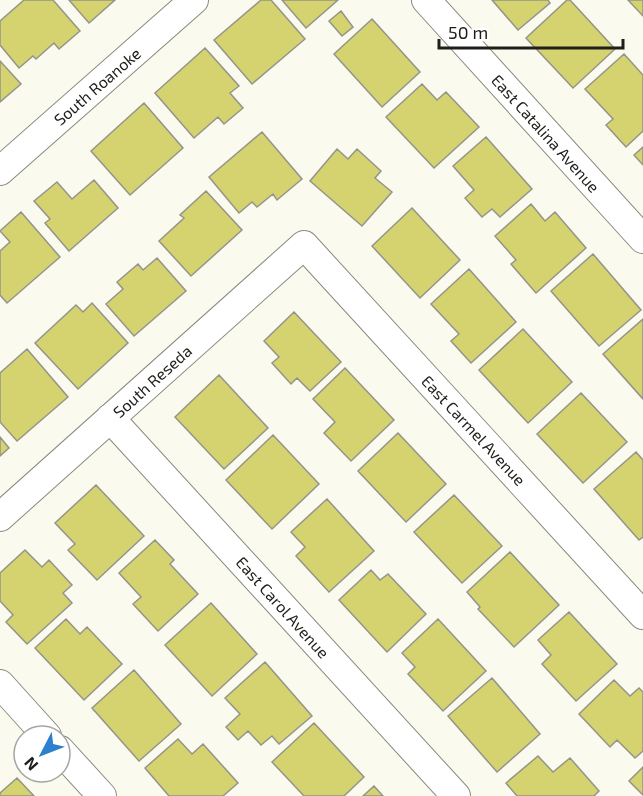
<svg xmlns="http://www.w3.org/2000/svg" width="643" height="796" font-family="'Exo 2',sans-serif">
<rect width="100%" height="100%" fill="#fafaee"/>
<path fill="#d4d370" stroke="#94948a" stroke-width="1.5" d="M24,0h29l27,31 -21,18 -5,-6 -18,16 -3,-3 -14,12 -19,-23v-24z
M69,0h46l-26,23z
M261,0h10l34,39 -53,45 -38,-44z
M282,0h56l-32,28z
M492,0h56l2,3 -32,27z
M567,0h3l45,49 -42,39 -47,-50z
M628,0h15v16z
M341,11l12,16 -11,9 -13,-15z
M372,19l48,53 -38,35 -48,-53z
M205,48l34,38 -9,7 13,15 -19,16 -6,-7 -24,21 -39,-45z
M624,54l19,21v56l-17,16 -20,-22 7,-6 -28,-30z
M0,61l21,23 -21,18z
M422,84l15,16 9,-8 33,35 -45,41 -48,-51z
M144,103l39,45 -53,47 -39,-44z
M262,132l40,47 -25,21 -4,-6 -16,13 -5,-5 -13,11 -30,-36z
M486,137l46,52 -32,28 -8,-8 -10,8 -17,-19 9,-8 -21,-24z
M643,147v18l-9,-10z
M337,149l11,10 9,-10 24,22 -6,7 17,14 -30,34 -52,-45z
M94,180l24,28 -49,43 -24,-28 5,-4 -16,-18 23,-19 15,17z
M206,191l36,39 -51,46 -32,-35 25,-23 -4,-3z
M531,204l14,17 10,-9 31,36 -50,45 -25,-29 5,-4 -21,-24z
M412,208l48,52 -40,38 -48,-52z
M21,212l39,45 -53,46 -7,-8v-44l10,-9 -10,-11z
M593,254l48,56 -42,36 -48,-55z
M157,258l29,33 -52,45 -28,-32 17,-15 -6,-7 21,-18 5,6z
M469,269l47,53 -45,41 -20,-22 8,-7 -28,-30z
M92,303l36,40 -50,46 -43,-46 41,-38 7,7z
M294,312l47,50 -31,29 -13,-13 -6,6 -19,-21 7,-6 -15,-16z
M643,319v80l-40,-45z
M523,329l49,53 -44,41 -49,-53z
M27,349l41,48 -51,44 -17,-19v-49z
M345,368l49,52 -43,41 -27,-28 11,-11 -22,-23z
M219,375l49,53 -44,41 -49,-52z
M581,393l46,49 -44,41 -46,-49z
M398,433l48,51 -40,38 -48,-51z
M273,435l46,49 -47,45 -46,-49z
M0,437l9,11 -9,8z
M636,452l7,8v77l-4,3 -45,-51z
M96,485l48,51 -47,44 -29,-30 7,-6 -20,-21z
M454,495l48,51 -40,37 -48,-51z
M327,499l47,52 -45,41 -33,-36 9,-9 -14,-15z
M155,540l19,20 -4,4 28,30 -40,37 -25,-27 8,-7 -22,-24z
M25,550l17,17 7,-7 23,25 -9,8 9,10 -45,41 -21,-22 7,-7 -13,-14v-28z
M510,552l49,53 -45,42 -36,-38 2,-2 -13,-15z
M371,570l9,10 8,-6 38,40 -39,38 -48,-52z
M211,603l46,51 -45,42 -47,-51z
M569,612l48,52 -41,37 -34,-37 9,-9 -13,-15z
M66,619l14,15 7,-7 35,37 -38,36 -49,-52z
M438,619l48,52 -43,40 -35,-37 7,-7 -13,-14z
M265,662l47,54 -33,28 -7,-8 -11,9 -13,-14 -10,9 -12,-13 14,-13 -15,-16z
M134,670l47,54 -42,37 -47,-53z
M492,678l48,56 -43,38 -49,-56z
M614,680l16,16 9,-8 4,4v59l-8,7 -18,-18 -7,7 -31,-33z
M314,723l50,54 -20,19h-40l-32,-34z
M178,739l14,15 11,-10 35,39 -15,13h-54l-24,-28z
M538,756l15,16 17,-14 29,33 -5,5h-77l-11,-13z
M643,767v28l-14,-14z
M17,778l17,18h-34v-3z
M374,786l9,10h-20z"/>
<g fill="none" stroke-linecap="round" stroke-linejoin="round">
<g stroke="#898a7f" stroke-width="30">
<path id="minor" d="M426,0l217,239
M0,171l194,-171
M110,418l346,378
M0,517l304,-272 339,370
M0,684l47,52
M60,750l42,46"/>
</g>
<use href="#minor" stroke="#fff" stroke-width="28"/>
</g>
<g text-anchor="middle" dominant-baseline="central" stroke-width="4.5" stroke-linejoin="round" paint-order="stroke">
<g font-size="16" fill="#1e1e1a" stroke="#fff">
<text transform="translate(97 86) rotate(-41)">South Roanoke</text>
<text transform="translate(546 133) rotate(48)">East Catalina Avenue</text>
<text transform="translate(152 381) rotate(-42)">South Reseda</text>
<text transform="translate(474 430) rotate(47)">East Carmel Avenue</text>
<text transform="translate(283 607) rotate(48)">East Carol Avenue</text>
</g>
</g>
<g transform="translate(42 754) rotate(228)"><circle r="28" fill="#ffffff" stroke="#a5a5a3" stroke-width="1.5"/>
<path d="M0-4.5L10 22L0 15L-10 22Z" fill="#2c80ce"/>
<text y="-9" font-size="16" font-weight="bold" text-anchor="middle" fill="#1e1e1a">N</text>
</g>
<path d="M439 39v9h184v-9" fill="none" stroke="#1e1e1a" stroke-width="3"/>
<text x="448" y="39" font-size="18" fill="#1e1e1a" stroke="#ffffff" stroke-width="4.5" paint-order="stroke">50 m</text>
</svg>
